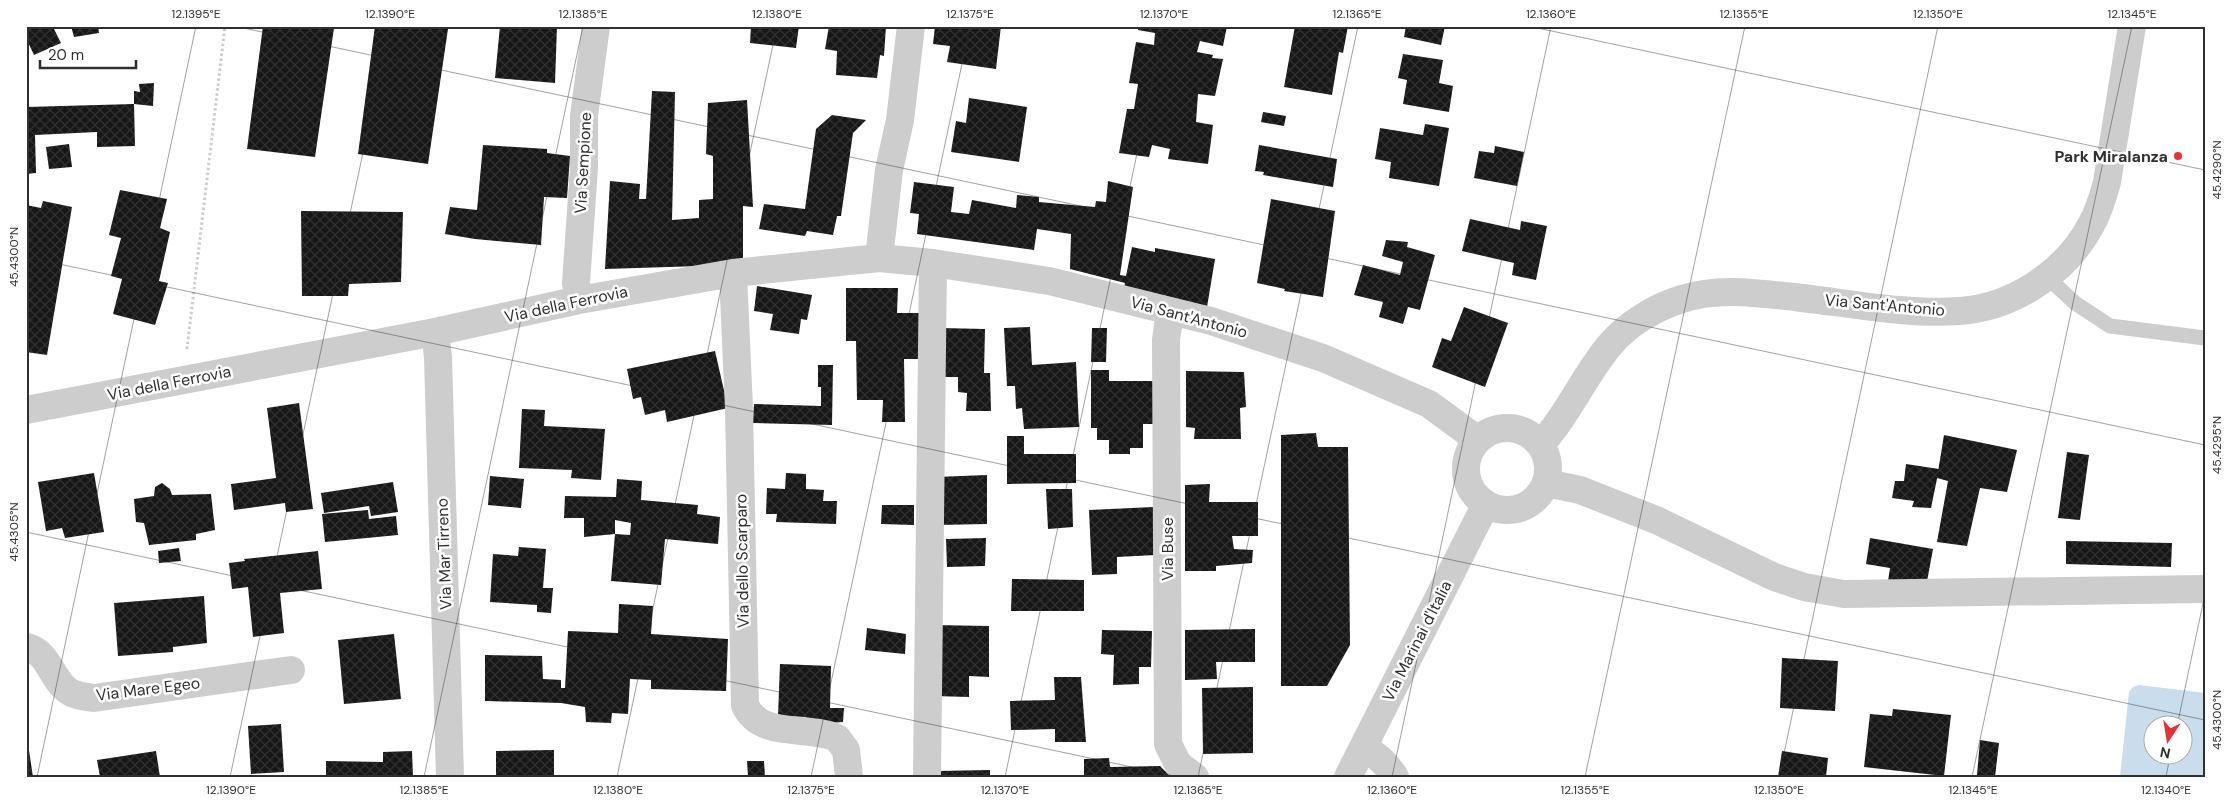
<svg xmlns="http://www.w3.org/2000/svg" width="2231" height="803" font-family="'DM Sans',sans-serif">
<defs>
<pattern id="building-cross-hatch" width="8" height="8" patternUnits="userSpaceOnUse" patternTransform="scale(1.25)"><rect width="8" height="8" fill="#171717"/><path d="M0 0l8 8M0 8l8-8" fill="none" stroke="#303030"/></pattern>
</defs>
<rect width="100%" height="100%" fill="#fff"/>
<path fill="#c9dded" fill-rule="evenodd" d="M2139,685l66,8v84h-85l9,-85 4,-5zM2154,726h30v30h-30z"/>
<path fill="url(#building-cross-hatch)" d="M26,26h34l-6,3 7,14 -27,12 -8,-17z
M71,26h27l1,7 -25,4z
M263,26l71,2 -19,129 -68,-8z
M375,26h54l19,3 -20,135 -70,-10z
M500,26h57l-2,57 -60,-5z
M751,26h48l-3,22 -46,-5z
M829,26h57l-2,30 -4,-1 -3,23 -41,-3 1,-24 -12,-2z
M935,26h66l-5,43 -49,-7 3,-16 -17,-2z
M1138,26h89l-4,20 -23,-5 -3,11 16,3 -1,3 11,1 -8,37 -17,-2 -2,28 17,3 -5,39 -40,-5 2,-10 -18,-4 -3,12 -30,-4 8,-44h7l4,-25 -9,-1 7,-41 18,3 1,-12 -17,-3z
M1295,26h53l-5,27 -4,-1 -7,43 -48,-8z
M1406,26h39l-4,19 -37,-8z
M1403,54l40,6 -4,23 14,3 -4,26 -46,-8 4,-24 -9,-2z
M154,83l-1,23 -19,-2v-13l6,1 -1,-8z
M652,91l23,1 -3,128 27,-2v-18l14,-1v-43l-7,-2 2,-51 39,-3 6,107 -10,-1v54l-42,6 -96,3 5,-88 30,3 -1,15h7z
M969,98l58,9 -8,55 -68,-10 5,-31 10,2z
M134,104l1,42 -38,1v-15l-62,3 1,38 -10,1v-67z
M1263,112l23,4 -2,10 -23,-4z
M832,115l34,5 -13,13 -12,83h-4l-4,19 -26,-4 -2,5 -46,-7 5,-25 41,5 11,-80z
M1425,124l24,4 -10,58 -50,-8 2,-16 -16,-3 5,-31 43,7z
M69,144l3,23 -23,2 -3,-22z
M483,145l64,4v4l23,3 -3,42 -23,-1 -3,48 -66,-6 -30,-5 5,-27 27,3z
M1259,145l78,14 -4,28 -70,-12 1,-3 -9,-1z
M1495,146l29,6 -7,34 -43,-8 5,-27 15,2z
M1108,181l25,6 -13,88 6,1 6,-29 23,5v-4l60,11 -8,48 -84,-16 2,-8 -55,-14 1,-35 -34,-5 -3,21 -117,-16 2,-20 -9,-1 4,-31 40,5 -3,25 18,2 3,-14 44,8 1,-13 22,2v5l56,5 1,-6 10,1z
M120,190l47,9 -7,29 10,4 -11,49 9,2 -13,42 -42,-11 9,-35 -11,-3 10,-38 -12,-3z
M1271,199l64,12 -12,86 -39,-6 1,-2 -28,-6z
M43,201l29,6 -25,148 -21,-3v-147l15,3z
M301,211l102,1 -2,70 -52,2 -1,12h-46z
M1470,219l50,11 1,-9 26,5 -11,54 -24,-5 2,-12 -52,-12z
M1386,240l22,2 -1,5 28,8 -15,55 -12,-3 -5,17 -24,-7 4,-15 -29,-7 9,-30 37,10 3,-13 -21,-6z
M757,286l55,9 -5,25 -6,-1 -2,15 -29,-4 3,-16 -19,-3z
M846,288h52l-1,25h29v46h-22l1,63h-23l1,-22h-26l-1,-59h-10z
M1464,307l44,16 -23,64 -53,-20 10,-29 9,3z
M1030,327l2,38 44,-3 3,65 -55,2 -2,-21 -6,1 -1,-23h-8l-3,-58z
M941,328l44,1 -1,44h6l1,38h-25l1,-18 -9,-1v-15h-20z
M1092,328h15l-1,34h-15z
M715,351l13,57 -61,14 -2,-12 -20,5 -4,-18 -8,2 -6,-30z
M818,365h15l-1,60 -79,-2 1,-19 67,2v-19h-3z
M1091,370h18v11h53l-2,43h-17v24h-13v6h-21v-14h-12v-12h-6z
M1186,371l58,1 2,35 -6,1 1,31h-47l1,-11 -9,-1z
M299,403l14,106 -27,3 -1,-9 -51,7 -3,-26 45,-6 -9,-70z
M522,409l23,1 -1,16 61,3 -4,51 -30,-2 1,-8 -53,-2z
M1316,433l2,14h30l2,198 -23,41h-46v-251z
M1944,435l73,15 -10,42 -27,-4 -13,58 -30,-4 11,-61 -11,-3z
M1007,436h17v18h52v29l-69,1z
M2067,452l22,3 -9,65 -22,-2z
M1906,464l33,5 -8,39 -19,-1 2,-6 -22,-3 3,-17h9z
M94,473l10,59 -39,6 -3,-10 -16,3 -8,-49z
M786,473l20,1v15l18,1 -1,11h14l-1,23 -60,-2 1,-8h-11l1,-26 18,1z
M987,475v49l-50,1 -1,-48z
M490,476l34,3 -3,29 -33,-3z
M617,479l25,2 -1,19 57,5 -1,9 23,3 -2,27 -53,-5 -4,46 -50,-4 4,-47 15,1 1,-12 -16,-3v14l-31,3v-19h-20l1,-22 51,1z
M393,482l5,30 -27,4 -2,-10 -45,7 -3,-20z
M162,483l8,6 2,6 39,-1 4,36 -19,4v6l-47,5 -5,-22 -8,-1 -2,-23 20,-3 1,-9z
M1210,484l-1,18h49v34h-26l2,13 19,1 -1,13 -36,3v5h-31v-86z
M1046,489h26l1,38 -25,2z
M882,505h32v20l-33,-1z
M1153,507l2,48 -38,2v17l-25,1 -3,-65z
M368,510l1,9 27,-3 2,19 -73,7 -3,-28z
M986,538l-1,28 -38,1 -1,-28z
M1870,538l63,11 -7,38 -38,-6 2,-13 -24,-4z
M2066,541l106,2 -1,24 -105,-3z
M519,547l27,2 -3,39h10l-2,25 -14,-1v-7l-47,-3 3,-48 25,2z
M179,548l2,13 -22,2 -1,-12z
M318,551l4,38 -42,4 4,40 -31,4 -5,-50 -16,2 -3,-26 16,-2 -1,-2z
M1012,579l72,1v31h-73z
M204,596l3,47 -34,4v5l-55,4 -4,-53z
M619,604l34,2 -2,28 77,5 -2,52 -75,-2v-9l-21,-1 -2,35 -16,-1 -1,10 -25,-1 -1,-15 -24,-4 -76,-2v-46l57,1 1,23 18,1v8h4l3,-57 50,2z
M933,625l56,1v51l-20,-1v21l-36,-1z
M867,628l39,6 -1,20 -40,-4z
M1255,629v33h-39l1,17 -32,1v-50z
M1102,630l50,1 -1,36h-12v17l-26,1 1,-30 -13,-1z
M394,634l7,65 -57,5 -6,-64z
M1782,658l56,3 -3,50 -55,-3z
M780,664l51,2 -1,42h14l-1,14 -38,3 1,-8 -28,-1z
M1054,677h27l5,65h-31v-13l-44,1 -1,-29 45,-1z
M1253,687v66l-50,1 -1,-66z
M1893,709l58,6 -7,61 -80,-9 6,-53 22,2z
M281,724l3,48 -33,2 -3,-48z
M26,737h1l6,40h-7z
M1980,740l19,3 -4,34 -18,-2z
M554,750v27h-58v-26z
M156,751l4,26h-60l-3,-17z
M412,751l1,26h-87v-16l57,1v-10z
M1782,751l46,7 -2,19h-48z
M1109,758l1,9 50,-1 11,11h-87v-18z
M747,761h17l1,16h-17z
M990,770v7h-53v-6z"/>
<g fill="none" stroke-linecap="round" stroke-linejoin="round">
<path stroke="#cdcdcd" stroke-width="3" stroke-dasharray="2.5 2.5" stroke-linecap="butt" d="M187,349l38,-323"/>
<path stroke="#cdcdcd" stroke-width="15" d="M2047,277l28,26 35,23 95,12"/>
<path stroke="#cdcdcd" stroke-width="28" d="M879,258l10,-88 11,-50 11,-94
M733,273l6,136 6,296c14,34 64,20 92,33l9,12 3,27
M579,300l-3,-17 8,-115v-52l12,-90
M1170,311l-4,29 2,404 10,20 17,13
M435,332l3,25 12,420
M26,410l409,-78 144,-32 154,-27 146,-15 54,5 116,18 162,40 112,37 106,46 49,36
M1466 469a41 41 0 1 1 82 0a41 41 0 1 1-82 0Z
M1540,445c28,-30 44,-69 69,-99 18,-22 47,-39 73,-47 37,-12 74,-6 112,-2 54,6 113,18 166,14 54,-4 106,-39 131,-86 8,-14 12,-28 16,-43l25,-156
M1546,483l34,7 76,30 118,57 30,10 40,7 361,-5
M26,647c24,5 25,34 44,45 6,4 17,5 24,6l197,-28
M1364,748c14,7 23,16 31,29
M927,777l6,-514
M1348,777l138,-273"/>
</g>
<path fill="none" stroke="#303030" stroke-width="1" stroke-opacity="0.45" d="M234,26l1971,419M1528,26l677,144M26,257l2179,463M26,532l1153,245M2177,726l28,-132M37,777l159,-751M230,777l160,-751M424,777l159,-751M617,777l160,-751M811,777l159,-751M1005,777l159,-751M1198,777l160,-751M1392,777l159,-751M1585,777l160,-751M1779,777l159,-751M1972,777l160,-751M2166,777l4,-21"/>
<circle fill="#e83034" stroke="#fff" stroke-width="2" cx="2178" cy="156" r="5"/>
<g text-anchor="middle" dominant-baseline="central" stroke-width="5" stroke-linejoin="round" paint-order="stroke">
<g font-size="16" font-weight="bold" fill="#303030" stroke="#fff" text-anchor="end">
<text x="2168" y="156">Park Miralanza</text>
</g>
<g font-size="16" fill="#303030" stroke="#fff">
<text transform="translate(583 163) rotate(-87)">Via Sempione</text>
<text transform="translate(566 304) rotate(-12)">Via della Ferrovia</text>
<text transform="translate(1885 305) rotate(5)">Via Sant'Antonio</text>
<text transform="translate(1189 317) rotate(15)">Via Sant'Antonio</text>
<text transform="translate(169 383) rotate(-11)">Via della Ferrovia</text>
<text transform="translate(1167 549) rotate(-90)">Via Buse</text>
<text transform="translate(444 554) rotate(-92)">Via Mar Tirreno</text>
<text transform="translate(742 561) rotate(-91)">Via dello Scarparo</text>
<text transform="translate(1417 641) rotate(-63)">Via Marinai d'Italia</text>
<text transform="translate(148 689) rotate(-7)">Via Mare Egeo</text>
</g>
</g>
<rect width="2231" height="803" fill="none" stroke="#ffffff" stroke-width="55"/>
<g transform="translate(2168 740) rotate(192)"><circle r="24" fill="#ffffff" stroke="#acacac"/>
<path d="M0-4L9 19L0 12L-9 19Z" fill="#e83034"/>
<text y="-8" font-size="14" font-weight="bold" text-anchor="middle" fill="#303030">N</text>
</g>
<path d="M40 60v8h96v-8" fill="none" stroke="#303030" stroke-width="2.5"/>
<text x="48" y="60" font-size="15" fill="#303030" stroke="#ffffff" stroke-width="4" paint-order="stroke">20 m</text>
<rect x="28" y="28" width="2176" height="748" fill="none" stroke="#303030" stroke-width="2"/>
<g font-size="12" text-anchor="middle" fill="#303030">
<text x="196" y="18">12.1395°E</text>
<text x="390" y="18">12.1390°E</text>
<text x="583" y="18">12.1385°E</text>
<text x="777" y="18">12.1380°E</text>
<text x="970" y="18">12.1375°E</text>
<text x="1164" y="18">12.1370°E</text>
<text x="1357" y="18">12.1365°E</text>
<text x="1551" y="18">12.1360°E</text>
<text x="1744" y="18">12.1355°E</text>
<text x="1938" y="18">12.1350°E</text>
<text x="2132" y="18">12.1345°E</text>
<text transform="translate(2217 170) rotate(-90)" y="4">45.4290°N</text>
<text transform="translate(14 257) rotate(-90)" y="4">45.4300°N</text>
<text transform="translate(2217 445) rotate(-90)" y="4">45.4295°N</text>
<text transform="translate(14 532) rotate(-90)" y="4">45.4305°N</text>
<text transform="translate(2217 720) rotate(-90)" y="4">45.4300°N</text>
<text x="231" y="794">12.1390°E</text>
<text x="424" y="794">12.1385°E</text>
<text x="618" y="794">12.1380°E</text>
<text x="811" y="794">12.1375°E</text>
<text x="1005" y="794">12.1370°E</text>
<text x="1198" y="794">12.1365°E</text>
<text x="1392" y="794">12.1360°E</text>
<text x="1585" y="794">12.1355°E</text>
<text x="1779" y="794">12.1350°E</text>
<text x="1973" y="794">12.1345°E</text>
<text x="2166" y="794">12.1340°E</text>
</g>
</svg>
